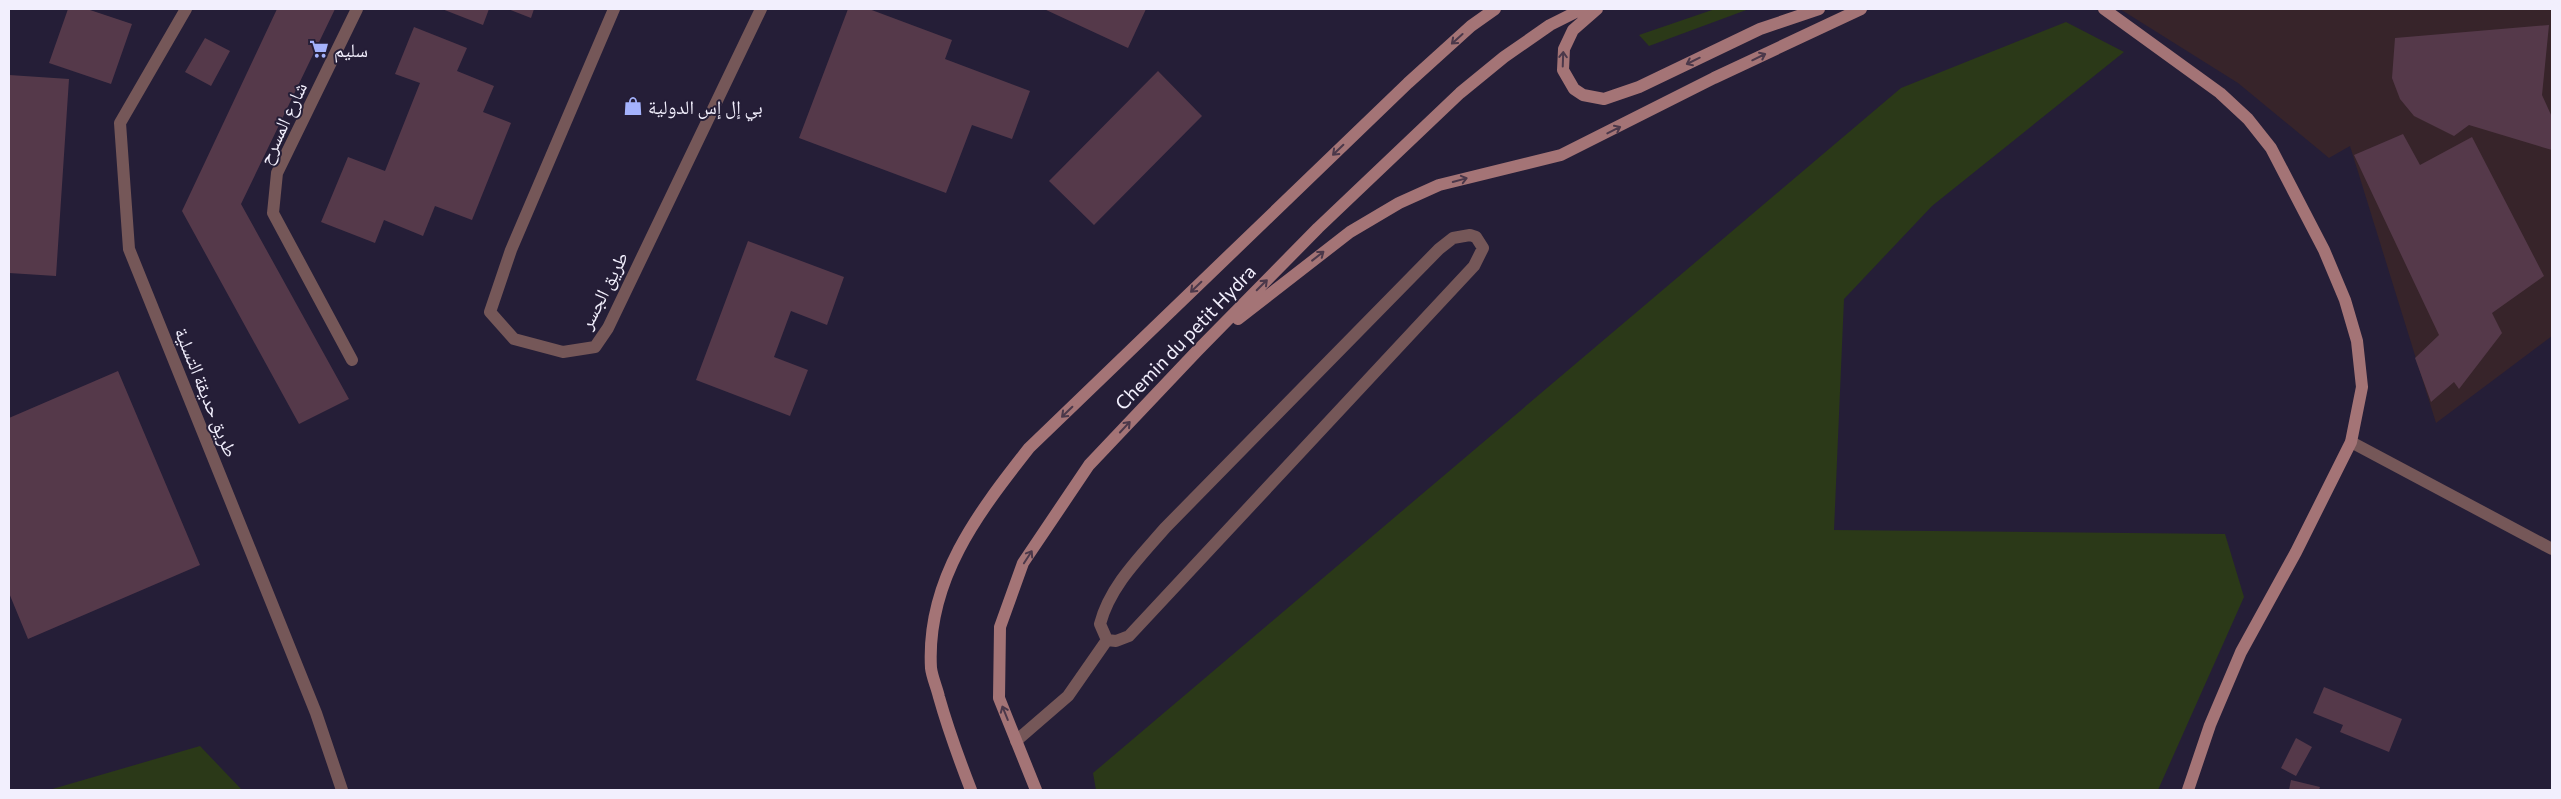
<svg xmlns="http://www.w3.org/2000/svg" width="2561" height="799" font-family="Commissioner,'Noto Naskh Arabic',sans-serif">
<rect width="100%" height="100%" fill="#251e37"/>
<path fill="#37242a" d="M2120,9h432v327l-116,87 -86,-277 -21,12 -91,-75z"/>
<path fill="#2b3918" d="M1715,9h34l-100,37 -10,-11z
M2066,22l58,30 -192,154 -88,93 -10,231 391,4 19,63 -86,193h-1062l-3,-17 808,-685z
M200,746l42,44h-193z"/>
<path fill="#55394a" d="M68,9h19l45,15 -21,60 -62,-21z
M277,9h58l-94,195 108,195 -50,25 -117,-213z
M442,9h47l-6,16z
M508,9h26l-3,9z
M848,9h21l83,31 -7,19 85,32 -18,48 -40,-14 -26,68 -147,-55z
M1044,9h102l-18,39z
M2549,25l-7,70 10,22v33l-83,-25 -15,11 -40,-20 -14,-17 -8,-21 3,-40z
M414,27l53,21 -10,23 37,15 -11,26 28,11 -39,97 -37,-14 -12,30 -39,-16 -9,23 -54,-21 27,-65 37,14 35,-88 -25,-9z
M205,38l25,13 -19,35 -26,-14z
M1158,71l44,45 -108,109 -45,-44z
M9,75l60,4 -13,197 -47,-3z
M2403,134l17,31 52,-28 72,139 -52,37 10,20 -43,56 -5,-7 -23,20 -16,-44 24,-23 -85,-180z
M748,241l96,36 -17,48 -36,-14 -17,46 34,13 -18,46 -94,-36z
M118,371l82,194 -172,74 -19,-46v-175z
M2324,687l78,32 -13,33 -49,-20 3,-7 -30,-12z
M2296,738l16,9 -16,29 -15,-8z
M2291,780l29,7 -1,3h-30z"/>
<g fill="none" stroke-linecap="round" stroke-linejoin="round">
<path stroke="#755758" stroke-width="12" d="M1470,235l6,2 7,11 -9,18 -345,370 -13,5 -9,-1 -7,-16c10,-38 40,-67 65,-96l274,-279 14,-11z
M2351,442l201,107
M1016,741l52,-45 39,-56"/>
<path stroke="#755758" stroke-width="12" d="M186,9l-66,114 9,126 187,464 26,77
M614,9l-103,241 -21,62 24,27 49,13 32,-5 13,-19 153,-319
M352,360l-79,-147 4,-40 80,-164"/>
<path stroke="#a47476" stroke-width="12" d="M1597,9l-24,21 -9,19 -1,21 11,19 9,6 21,4 35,-12 121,-58 59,-20
M2104,9l116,84 28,26 23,29 53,102 21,50 12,41 5,46 -11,55 -55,110 -55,100 -31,73 -22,65
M1238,319l112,-87 49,-29 40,-18 122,-30 153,-77 147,-69
M971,790c-12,-31 -23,-61 -32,-93 -2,-9 -7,-20 -8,-29 -5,-88 47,-155 98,-220l379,-365 63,-57 24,-17
M1036,790l-37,-92 1,-71 23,-64 66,-98 108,-114 121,-123 142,-135 44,-36 46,-32 32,-16"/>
</g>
<defs><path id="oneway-shaft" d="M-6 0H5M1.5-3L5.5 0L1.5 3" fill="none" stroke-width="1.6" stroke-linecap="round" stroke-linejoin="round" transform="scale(1.25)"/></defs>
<g stroke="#4b384a">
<use href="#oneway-shaft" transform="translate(1457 39) rotate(138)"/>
<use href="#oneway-shaft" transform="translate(1759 57) rotate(-26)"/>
<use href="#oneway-shaft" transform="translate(1563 59) rotate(-88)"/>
<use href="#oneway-shaft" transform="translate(1693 61) rotate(154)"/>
<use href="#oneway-shaft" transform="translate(1614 130) rotate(-27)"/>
<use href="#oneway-shaft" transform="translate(1338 150) rotate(136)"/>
<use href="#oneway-shaft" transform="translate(1460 180) rotate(-15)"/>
<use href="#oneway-shaft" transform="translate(1318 256) rotate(-38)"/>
<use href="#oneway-shaft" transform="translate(1262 285) rotate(-45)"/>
<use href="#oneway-shaft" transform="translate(1196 287) rotate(136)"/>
<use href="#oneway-shaft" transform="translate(1067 412) rotate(136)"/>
<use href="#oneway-shaft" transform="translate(1125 427) rotate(-47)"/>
<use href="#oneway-shaft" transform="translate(1028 557) rotate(-57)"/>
<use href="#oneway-shaft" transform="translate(1005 713) rotate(-112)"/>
</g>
<defs>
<g id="supermarket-bare" transform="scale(1.5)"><path d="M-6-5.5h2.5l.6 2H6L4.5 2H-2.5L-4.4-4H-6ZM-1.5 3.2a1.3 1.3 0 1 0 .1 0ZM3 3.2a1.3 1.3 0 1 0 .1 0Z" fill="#a4b2fc" stroke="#251e37" stroke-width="2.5" paint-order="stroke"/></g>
<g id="shop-bare" transform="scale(1.5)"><path d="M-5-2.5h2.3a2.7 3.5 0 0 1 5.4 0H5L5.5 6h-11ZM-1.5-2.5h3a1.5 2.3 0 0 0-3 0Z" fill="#a4b2fc" stroke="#251e37" stroke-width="2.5" paint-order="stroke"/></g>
</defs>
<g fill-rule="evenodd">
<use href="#supermarket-bare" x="319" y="49"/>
<use href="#shop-bare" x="633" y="106"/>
</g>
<g text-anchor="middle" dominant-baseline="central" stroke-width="4" stroke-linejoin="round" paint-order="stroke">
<g font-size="19" fill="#f2effd" stroke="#251e37" text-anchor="start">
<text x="334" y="49">سليم</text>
<text x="648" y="106">بي إل إس الدولية</text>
</g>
<g font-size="19" fill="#f2effd" stroke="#251e37">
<text transform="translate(282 123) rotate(-65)">شارع المسرح</text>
<text transform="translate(603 290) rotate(-63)">طريق الجسر</text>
<text transform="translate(1185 337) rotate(-46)">Chemin du petit Hydra</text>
<text transform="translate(207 392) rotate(68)">طريق حديقة التسلية</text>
</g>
</g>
<rect width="2561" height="799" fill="none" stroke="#f2effd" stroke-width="20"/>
</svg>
